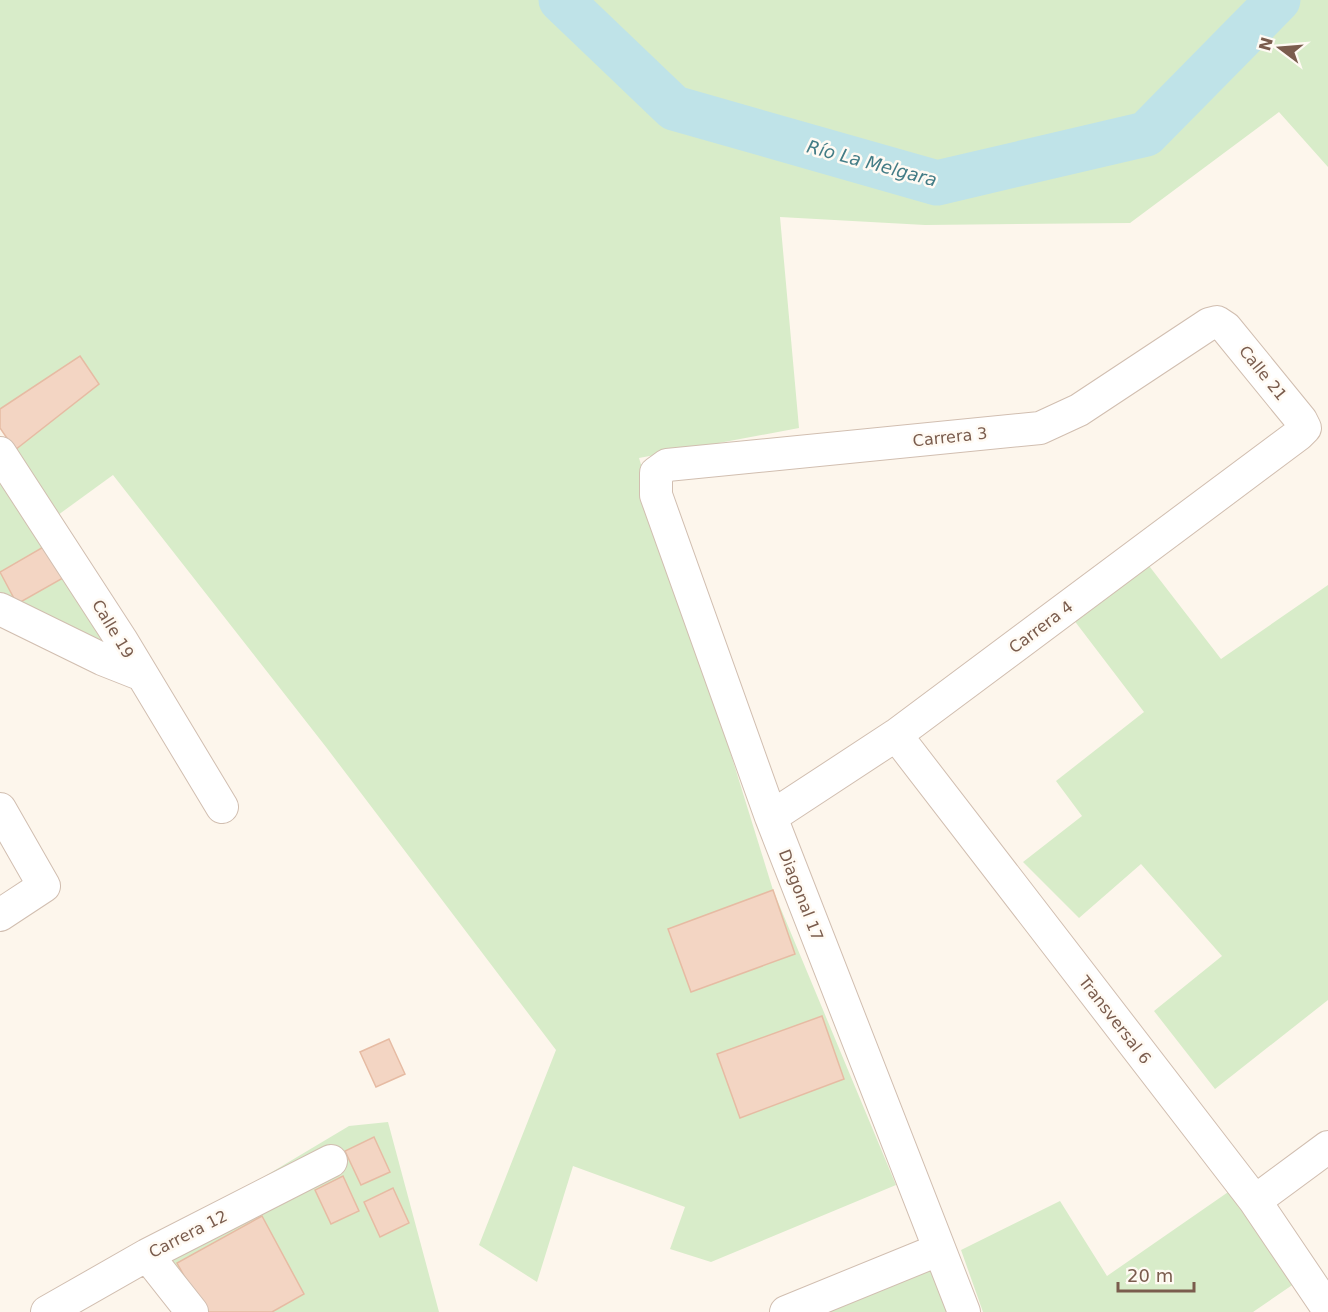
<svg xmlns="http://www.w3.org/2000/svg" width="1328" height="1312" font-family="'DejaVu Sans',sans-serif">
<rect width="100%" height="100%" fill="#fdf6ec"/>
<path fill="#d8ecc9" d="M0,0h1328v167l-49,-55 -149,111 -205,2 -145,-8 19,211 -160,30 134,432 123,295 -185,77 -41,-13 15,-42 -112,-41 -36,116 -58,-37 77,-195 -230,-303 -213,-272 -55,40 -43,-65 84,-66 -19,-27 -80,52z
M0,475l109,165 -10,9 -99,-50z
M1143,558l78,101 107,-74v415l-113,89 -61,-78 68,-55 -81,-92 -62,54 -56,-56 59,-46 -26,-35 88,-69 -77,-101z
M388,1122l51,190h-244l-50,-64 204,-122z
M1234,1188l70,89 -51,35h-270l-22,-62 99,-49 47,75z
M928,1263l19,49h-131z"/>
<g fill="none" stroke-linecap="round" stroke-linejoin="round">
<path stroke="#bfe3e8" stroke-width="45" d="M561,0l113,108 263,75 209,-49 132,-134"/>
</g>
<path fill="#f3d5c3" stroke="#e6bba3" stroke-width="1.5" d="M80,356l19,28 -84,66 -15,-22v-19z
M45,546l18,32 -46,26 -17,-32z
M773,890l22,64 -104,38 -23,-63z
M822,1016l22,63 -104,39 -23,-64z
M389,1039l16,35 -29,13 -16,-35z
M374,1137l16,35 -29,13 -16,-34z
M343,1176l16,35 -28,13 -16,-34z
M393,1188l16,35 -29,14 -16,-35z
M262,1216l42,78 -32,18h-68l-27,-49z"/>
<g fill="none" stroke-linecap="round" stroke-linejoin="round">
<g stroke="#d1beb0" stroke-width="34">
<path id="minor" d="M0,453l122,188 100,166
M0,609l102,50 38,15
M896,735l359,466 73,108
M0,809l44,77 -44,29
M771,817l125,-82 402,-300 7,-7 -4,-8 -75,-92 -9,-6 -8,2 -130,86 -39,18 -373,37 -11,8v22l115,322 193,495
M1255,1201l73,-54
M147,1255l45,57
M47,1312l100,-57 184,-94
M786,1312l152,-62"/>
</g>
<use href="#minor" stroke="#fff" stroke-width="32"/>
</g>
<g text-anchor="middle" dominant-baseline="central" stroke-width="5" stroke-linejoin="round" paint-order="stroke">
<g font-size="16" fill="#7a5c4d" stroke="#fffaf3">
<text transform="translate(1263 373) rotate(51)">Calle 21</text>
<text transform="translate(950 437) rotate(-6)">Carrera 3</text>
<text transform="translate(1041 627) rotate(-37)">Carrera 4</text>
<text transform="translate(113 629) rotate(59)">Calle 19</text>
<text transform="translate(801 895) rotate(69)">Diagonal 17</text>
<text transform="translate(1115 1020) rotate(52)">Transversal 6</text>
<text transform="translate(188 1234) rotate(-27)">Carrera 12</text>
</g>
<g font-size="18" font-style="italic" fill="#437c86" stroke="#fffaf3">
<text transform="translate(872 163) rotate(15)">Río La Melgara</text>
</g>
</g>
<g transform="translate(1280 48) rotate(286)" stroke="#fffaf3" stroke-width="4.5" paint-order="stroke">
<path d="M0-4.5L10 22L0 15L-10 22Z" fill="#7a5c4d"/>
<text y="-9" font-size="16" font-weight="bold" text-anchor="middle" fill="#7a5c4d">N</text>
</g>
<path d="M1118 1282v9h76v-9" fill="none" stroke="#7a5c4d" stroke-width="3"/>
<text x="1127" y="1282" font-size="18" fill="#7a5c4d" stroke="#fffaf3" stroke-width="4.5" paint-order="stroke">20 m</text>
</svg>
